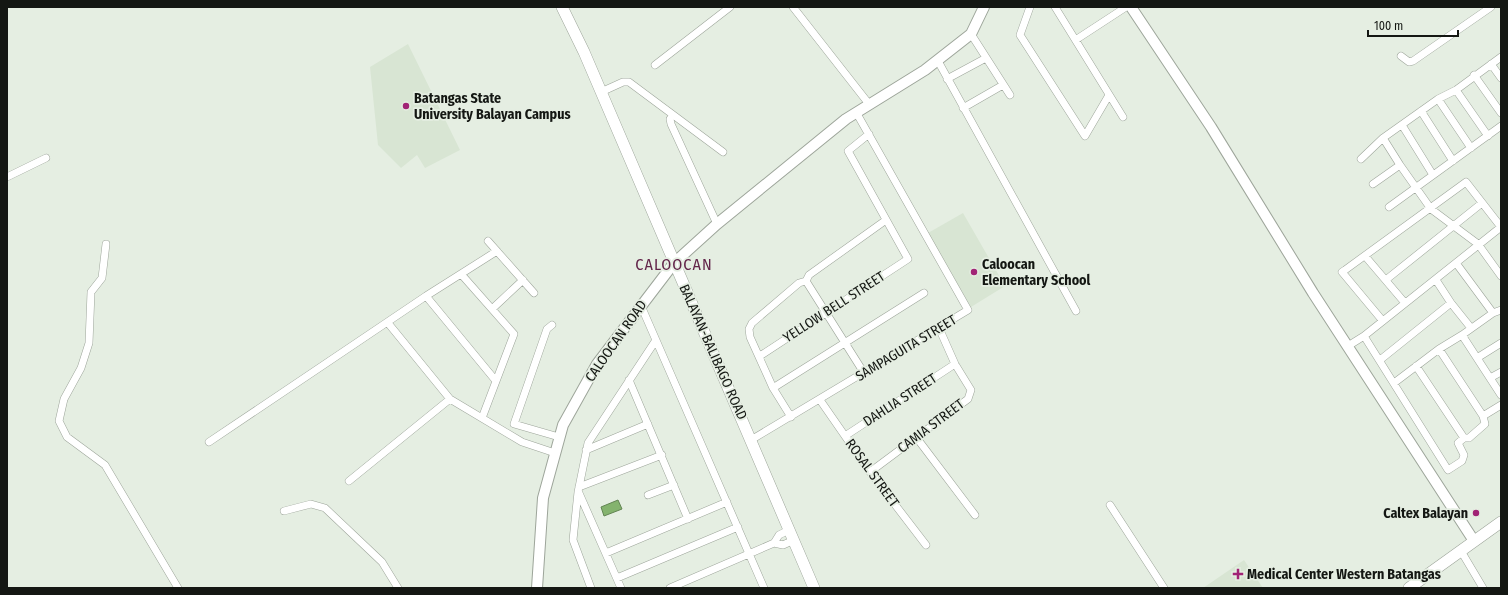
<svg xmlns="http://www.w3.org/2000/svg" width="1508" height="595" font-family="'Fira Sans Condensed',sans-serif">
<rect width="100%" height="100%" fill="#e5eee2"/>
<path fill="#d8e5d3" d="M408,44l52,106 -35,18 -8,-13 -16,13 -23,-23 -8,-78z
M963,213l42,73 -34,21 -43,-74z
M1244,560l19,28h-60z"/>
<path fill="#84b36e" stroke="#628453" d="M618,500l4,9 -18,7 -3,-9z"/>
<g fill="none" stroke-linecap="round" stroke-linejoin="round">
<g stroke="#9da59a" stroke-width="8">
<path id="street" d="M793,7l76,97
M1030,7l-10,28 65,101 24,-41
M1055,7l68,110
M971,34l39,61
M1077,39l49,-32
M1401,56l8,6 4,-1 78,-54
M938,61l138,250
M1491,64l10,14
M655,65l75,-58
M1474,75l27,38
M947,79l39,-21
M1456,90l32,46
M601,92l22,-10h6l94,70
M1438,99l33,49
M963,108l40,-23
M1421,111l32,50
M673,115l-3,4 1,5 46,100
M1402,125l31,50
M1383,138l17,27 31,44 47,35 23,32
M1361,159l22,-21 55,-39 18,-9 45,-33
M7,177l39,-19
M1373,184l27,-19
M1389,207l112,-81
M488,241l46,52
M106,244l-4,34 -11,14 -2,51 -8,25 -17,31 -5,22 8,16 38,28 73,123
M1365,256l40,47
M1456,263l37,50
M461,274l53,60 -32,84
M1387,279l95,-76
M1436,280l15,23 20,25
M806,281l58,92
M426,296l70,85
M642,308l122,280
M492,309l31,-29
M1382,320l-40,-48 3,-2 121,-88 35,45
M388,323l62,76 72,43 33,11
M552,325l-5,4 -33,95 45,13
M1462,335l39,60
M1364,336l84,134 14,-9 2,-6 -6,-12 6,-5
M1348,346l16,-10 137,-109
M760,356l148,-97 -60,-108 21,-17
M1477,358l24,-15
M1380,360l71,-57
M1416,366l48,72h5l16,-14 -2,-8 -44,-67
M1490,378l11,-6
M629,380l59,139
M1394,383l45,-34 23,-14 31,-22 8,-3
M773,388l151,-95
M820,400l50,72 56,73
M1483,416l18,-11
M791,417l-18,-29 -23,-51 -1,-8 3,-6 47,-40 7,-2 3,-6 77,-55
M845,436l110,-72
M916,437l59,78
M751,440l217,-130 -112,-198
M209,442l217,-146 71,-45
M586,450l62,-26
M870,472l98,-73 3,-9 -16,-26 -16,-36
M349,481l101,-82
M579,487l83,-32
M579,493l42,95
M648,495l26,-10
M1110,505l54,83
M284,511l27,-7 14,4 57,54 16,26
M774,543l5,-8 10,-5
M1461,551l22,37
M606,553l121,-51
M617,578l121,-51
M591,588l-18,-48 5,-48 10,-49 68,-103
M670,588l104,-45 9,2 11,-5"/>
</g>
<g stroke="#9da59a" stroke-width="12">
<path id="secondary" d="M1131,7l80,120 102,166 161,248
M537,588l6,-90 20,-73 34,-61 77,-101 43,-39 129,-105 79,-49 46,-36 13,-27"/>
</g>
<g stroke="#9da59a" stroke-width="12">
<path id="primary" d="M562,7l22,45 230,536
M1409,588l92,-66"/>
</g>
<use href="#street" stroke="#fff" stroke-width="7"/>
<use href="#secondary" stroke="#fff" stroke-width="10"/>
<use href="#primary" stroke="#fff" stroke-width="11"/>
</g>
<g fill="#a12375" stroke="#e5eee2" stroke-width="1.5">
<circle cx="406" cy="106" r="4"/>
<circle cx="974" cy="272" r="4"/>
<circle cx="1476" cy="513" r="4"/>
<path d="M1236 568h4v4h4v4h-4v4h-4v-4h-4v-4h4z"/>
</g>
<g text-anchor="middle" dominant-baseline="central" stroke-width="3.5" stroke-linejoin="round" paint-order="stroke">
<g font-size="14" font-weight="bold" fill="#141713" stroke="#e5eee2" text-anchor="start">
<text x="414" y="98">Batangas State<tspan x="414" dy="16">University Balayan Campus</tspan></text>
<text x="982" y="264">Caloocan<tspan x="982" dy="16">Elementary School</tspan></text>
<text x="1468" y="513" text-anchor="end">Caltex Balayan</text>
<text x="1247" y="574">Medical Center Western Batangas</text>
</g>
<g font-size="14" fill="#141713" stroke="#e5eee2">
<text transform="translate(834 307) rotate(-33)">YELLOW BELL STREET</text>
<text transform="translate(616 341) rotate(-55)">CALOOCAN ROAD</text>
<text transform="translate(906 348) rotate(-31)">SAMPAGUITA STREET</text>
<text transform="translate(713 352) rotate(66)">BALAYAN-BALIBAGO ROAD</text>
<text transform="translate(900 400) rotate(-33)">DAHLIA STREET</text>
<text transform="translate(931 426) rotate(-37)">CAMIA STREET</text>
<text transform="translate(872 473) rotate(54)">ROSAL STREET</text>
</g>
<g font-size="16" letter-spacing="1" fill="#622449" stroke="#e5eee2">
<text x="674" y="264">CALOOCAN</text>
</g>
</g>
<rect width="1508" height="595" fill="none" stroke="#141713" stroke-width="16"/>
<path d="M1368 30v6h90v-6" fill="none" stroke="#141713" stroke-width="2"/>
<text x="1374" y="30" font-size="12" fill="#141713" stroke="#e5eee2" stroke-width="3" paint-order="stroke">100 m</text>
</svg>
